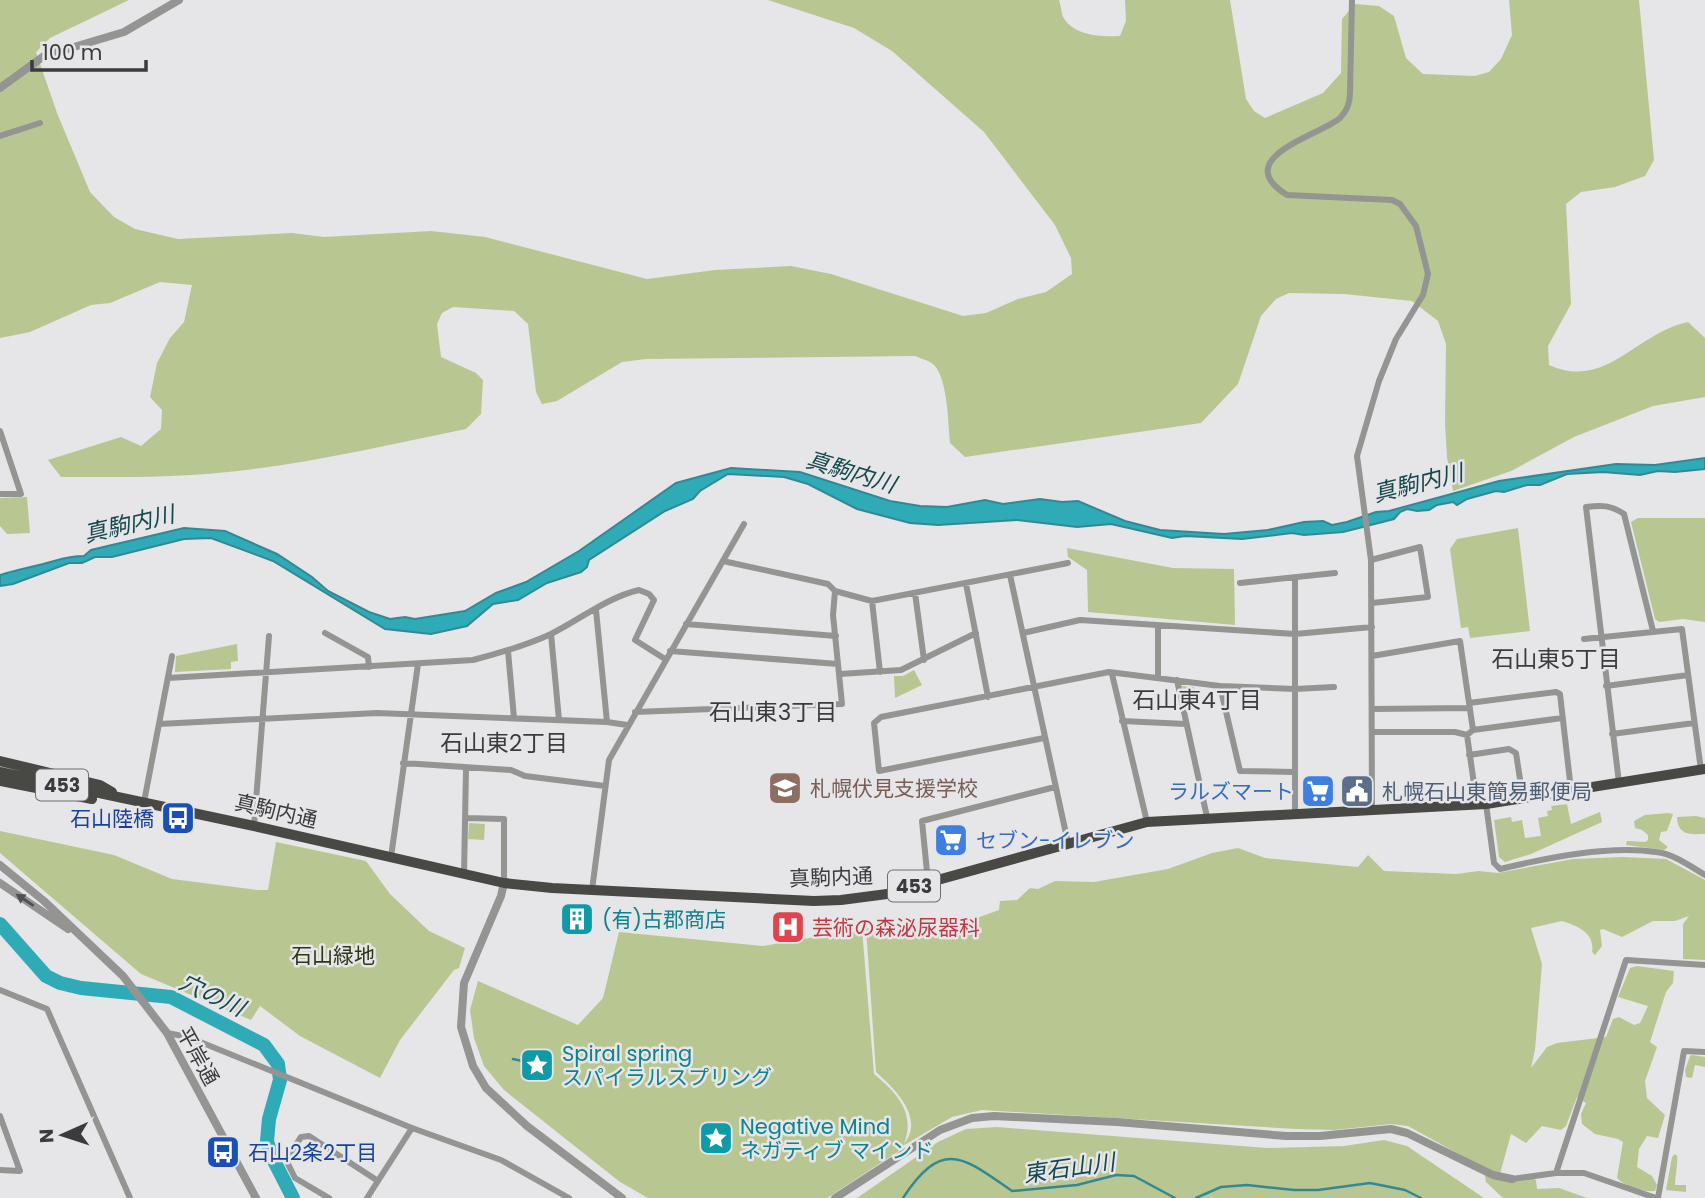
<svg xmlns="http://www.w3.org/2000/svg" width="1705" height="1198" font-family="Poppins,'Noto Sans JP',sans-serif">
<rect width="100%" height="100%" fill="#e6e5e8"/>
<path fill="#b8c792" d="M0,0h129l-79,38 -14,14 21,61 33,79 24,25 21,12 43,10 114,-6 32,4 107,-6 54,6 162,42 68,-9 76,-4 40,8 132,42 23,-3 32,-14 28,-7 26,-18 -1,-16 -16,-33 -71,-93 -92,-81 -38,-23 -86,-28h291c2,5 2,12 4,17 11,19 38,20 57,19l6,-15 -1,-21h105l16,99 8,12 11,7 58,-25 18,-20 1,-54 13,-15 24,2 15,10 12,42 17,16 52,2 14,-4 12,-13 11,-24 -3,-35h130l15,160 -9,16 -30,11 -34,5 -15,12 5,100 -23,42 1,19c57,26 88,-33 139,-43l17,16v59l-52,9 -79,31 -63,34 -58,20 -6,-34 -2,-33 1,-80 -8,-23 -26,-20 -68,-7 -55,-1 -13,6 -15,17 -23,68 -37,39 -236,34 -15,-14c-2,-20 -2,-61 -15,-77 -4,-5 -13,-7 -20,-10l-269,3 -24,3 -65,39 -15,3 -6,-12 -8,-68 -14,-13 -61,-4 -11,6 -5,11 4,33 35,16 7,7 -2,34 -15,15c-79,16 -158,35 -238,43 -56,6 -112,5 -167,5l-13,-17 73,-23 20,9 20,-17 1,-19 -12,-13 7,-34 13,-25 14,-16 8,-37 -32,-3 -50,21 -19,2 -61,27 -30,6z
M27,497l3,36 -23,1 -7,-8v-28z
M1638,518h67v104l-22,-3 -24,3 -4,-3 -24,-97z
M1518,528l12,103 -60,7 -2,-11 -7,1 -11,-79 7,-10z
M1067,548l106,20 61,1 1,56 -147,-13 -1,-42 -19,-13z
M237,644l1,17 -7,1v7l-56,3 1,-16z
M914,670l8,15 -27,13 -1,-22h9z
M1182,686l12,1 4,17 -11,2z
M1567,804l4,20 29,-12 2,10 -71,32 -26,8 -6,-5 -5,-37 17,-3 1,5 10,-2 3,18 16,-2 -3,-18 10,-2 -1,-5 5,-1 -1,-4z
M1668,813l5,1 -6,17 -6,1 -2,8 9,7 -4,3 -38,-5 1,-4 18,1 3,-2v-5l-6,-5 -7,-2 -1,-7 11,-6z
M1696,816l9,2v16c-13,0 -27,3 -28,-17z
M469,823l16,1 -1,16 -16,-1z
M0,831l114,24 58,24 85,11h11l8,-48 90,19 24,33 39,37 36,17 -6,20 -5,2 -54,70 -20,38 -80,-42 -40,-30 -9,14 -110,-46 -141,-121z
M1238,848l27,10 93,9 10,-12 16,16 72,3 23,-3 18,2 76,-14 50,-2 43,2 39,21v80l-22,-1v-35l6,-8 -14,5h-22l-31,16 -19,-8 -3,1 2,16 -7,9 -3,-3c3,-19 -14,-26 -30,-31l-31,7 11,36 -7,86 -4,18 16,-21 10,-4 49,-6 7,-18 6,-2 15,8 6,-2 8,-17 -30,-9 12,-29 7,-2 37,5 -1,12 -7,9 -16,50 7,5 -12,34 2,17 18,17 -7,23 -11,-2 -8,13 -2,18 15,9 5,9 -2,6c-12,1 -29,-4 -38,-13l6,-36 -5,-3 -23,-5 -13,-10 -1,-10 5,-11 -9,-6 -11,29 -5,4 -19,-4 -16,17 -15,-9 -11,40 -9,-2 -83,-46 -17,-2 -56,6 -39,-1 -314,-19 -30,7 -51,30 -2,4 -72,47h-179l-28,-16 -116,-92 -20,-24 -10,-28 -4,-28 8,-29 100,44 25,-27 16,-66 144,14 99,-17 12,145c23,19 42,39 30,70 21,-26 -9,-55 -28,-72l-10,-144 31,2 55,-3 47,-17 1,-9 17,-1 13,-12 8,1 17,-8 39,1 74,-13 44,-16z
M1692,1055l13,2v10l-10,-2 -3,13 -6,-1 -1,-7 5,-14z
M997,1127l270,21 77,-2 40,-6 23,6 77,52h-627l81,-56 28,-13z
M1675,1154l2,2c1,10 -2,19 -2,29h11v7l-20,-2 6,-33z
M1488,1174l44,4 4,2 1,9 22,-1 28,10h-84l-17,-16 -1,-6z"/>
<path fill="#2fabb8" stroke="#338993" stroke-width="2" d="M1705,458v11l-30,3 -17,-1 -18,4 -37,-3 -36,2 -27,11h-13l-23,7 -8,-1 -29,8 -10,6 -4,-3 -16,3 -8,5 -12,1 -10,-2 -7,3 -6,7 -51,13 -39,3 -12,-2 -50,6 -57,-3 -13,2 -61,-14 -34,3 -60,-7 -79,5 -28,-2 -53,-14 -49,-25 -24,-7 -56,-3 -28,17 -7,8 -28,12 -76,49 -2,7 -6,5 -34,11 -29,17 -25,4 -26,22 -36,8 -46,-5 -112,-68 -62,-23 -27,1 -72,18h-17l-13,6h-13l-56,21 -13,2v-11c13,-4 26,-7 39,-10 18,-4 26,-9 45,-9l7,-6 93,-22 41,3 52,23 35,23 16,14 41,21 21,7 15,-2 10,2 50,-8 31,-18 30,-11 53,-31 97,-68 55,-15 69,4 90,29 30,5 27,1 38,-7 18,4 37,-5 22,3 16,-1 47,20 35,9 64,4 44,-4 36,-8 19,-1 9,4 15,-3 29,-10 13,-1 110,-30 117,-17 39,1z"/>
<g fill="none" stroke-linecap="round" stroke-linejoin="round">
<path stroke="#338993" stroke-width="2.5" d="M513,1059l14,3 2,7 5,4 9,-1 4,-6 -2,-6 -9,-3 -4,3 1,6 3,2 5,-1v-5l-4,-1 -1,4 2,-1
M903,1198c40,-61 61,-40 109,-7l65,-6 39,-10 18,1 41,22
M1196,1198l25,-11 26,-2 47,5h24l52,-7 35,7 16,8"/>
<path stroke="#2fabb8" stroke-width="14" d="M0,924l46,52 14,7 21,5 90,9 93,48 14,19 2,16 -11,39 -2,22 5,16 21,41"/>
<path stroke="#949493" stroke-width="6" d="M1352,0l-2,93c0,10 -3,18 -10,25 -19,17 -112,40 -53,77l105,5 8,4 16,22 12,48 -5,21 -27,44 -17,42 -22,75 14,104 1,251
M0,136l40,-13
M0,431l21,63h-21
M1371,560l49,-13 8,50 -56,6
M723,561l105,23 7,7 37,10 196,-38
M1010,575l58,268
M1295,578v237
M1240,583l95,-10
M966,584l22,113
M915,593l9,67
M872,601l8,71
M596,610l11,112
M686,624l150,12
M1158,626v52
M325,633l43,24 1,10
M1023,633l57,-13 215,14 77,-7
M551,634l8,86
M1584,639l98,-10 19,141
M508,651l6,67
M670,651l168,13
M1372,656l88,-15 9,62 87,-11 4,2 11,96
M840,674l61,-4 75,-37
M1112,674l35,148
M168,678l305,-18c27,-7 52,-14 78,-26 28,-14 57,-37 88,-44l10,4 5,6 -19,40 30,19
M1177,680l30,137
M1220,686l20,85 54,1
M1606,686l82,-11
M1469,703l4,27 -6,5 10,70
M1372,709l98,-1
M635,712l207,-8 -9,-89 2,-24
M1122,721l64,3
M159,724l218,-11 230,9 20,3
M1473,730l89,-12
M1372,732h83l12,3
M1612,734l82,-11
M1044,738l-165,33 -5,-48 7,-6 228,-45 111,14 75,3 39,-2
M1469,755l40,-6 7,4 7,46
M403,763l108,7 14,6 80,10
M1619,783l-33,-276c16,-2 25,-2 38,7l29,117
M144,802l28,-146
M1486,804l8,59 6,6c46,-11 109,-24 156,-17 18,2 34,14 49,23
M466,818l38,1v64
M254,826l15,-190
M391,857l27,-193
M464,874l2,-105
M928,882l-6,-61 133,-34
M592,890l17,-130 135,-236
M0,990l47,19 83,189
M167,1033l21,4 224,91 89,32 68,38
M0,1116l20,55 -20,-1
M1556,1173l70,-213 79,5
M1512,1179l44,-6h28l72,25
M329,1198l-34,-20 -9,-18 15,-23 8,-1 69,45
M367,1198l45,-70
M1658,1198l26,-147 21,1"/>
<path stroke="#949493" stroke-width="8" d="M0,88l44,-32 80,-24 55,-32
M0,865l44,36 79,75 44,57 89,165
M0,883l68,46
M504,883l-3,13 -37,87 -3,44 12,39 13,22 41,38 95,72
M835,1198l105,-68 32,-12 22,-2 123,6 169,14h34l71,-7 16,4 86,42 19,4"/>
<path stroke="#484844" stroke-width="10" d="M0,761l100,24 12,7
M0,772l254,54 250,57 48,5 262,13 27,-1 46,-6 260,-72 339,-18 219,-35
M0,781l92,18"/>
</g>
<defs><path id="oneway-solid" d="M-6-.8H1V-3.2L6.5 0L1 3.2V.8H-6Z" transform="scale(1.75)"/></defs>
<use fill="#515052" href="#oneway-solid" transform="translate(25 900) rotate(-146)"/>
<defs>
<g id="school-square" transform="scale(1.75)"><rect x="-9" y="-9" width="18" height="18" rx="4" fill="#8d6e63" stroke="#e6e5e8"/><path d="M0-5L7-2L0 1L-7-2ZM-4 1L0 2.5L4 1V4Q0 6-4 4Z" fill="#fff"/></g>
<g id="supermarket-square" transform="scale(1.75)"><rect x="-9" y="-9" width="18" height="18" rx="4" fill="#3f7fe0" stroke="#e6e5e8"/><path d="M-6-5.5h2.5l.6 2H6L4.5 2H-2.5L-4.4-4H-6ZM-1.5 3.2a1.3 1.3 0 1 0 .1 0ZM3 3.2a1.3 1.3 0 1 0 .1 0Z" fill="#fff"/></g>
<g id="civic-square" transform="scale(1.75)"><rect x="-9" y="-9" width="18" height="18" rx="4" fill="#5c6f8a" stroke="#e6e5e8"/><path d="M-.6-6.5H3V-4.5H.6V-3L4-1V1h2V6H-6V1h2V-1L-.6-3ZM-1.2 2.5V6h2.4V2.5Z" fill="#fff"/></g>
<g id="bus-square" transform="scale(1.75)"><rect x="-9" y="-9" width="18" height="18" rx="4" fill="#1a4fb4" stroke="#e6e5e8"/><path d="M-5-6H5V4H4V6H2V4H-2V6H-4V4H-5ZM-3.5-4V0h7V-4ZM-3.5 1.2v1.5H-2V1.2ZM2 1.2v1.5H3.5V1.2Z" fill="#fff"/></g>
<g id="building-square" transform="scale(1.75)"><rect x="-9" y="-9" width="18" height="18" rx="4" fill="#0f9aa8" stroke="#e6e5e8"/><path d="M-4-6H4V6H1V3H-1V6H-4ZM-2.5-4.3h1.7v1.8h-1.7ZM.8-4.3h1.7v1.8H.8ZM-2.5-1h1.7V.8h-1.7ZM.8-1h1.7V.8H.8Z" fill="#fff"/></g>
<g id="hospital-square" transform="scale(1.75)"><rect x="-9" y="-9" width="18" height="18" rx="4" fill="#e0444e" stroke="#e6e5e8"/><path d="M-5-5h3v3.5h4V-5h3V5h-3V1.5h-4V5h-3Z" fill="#fff"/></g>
<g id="sight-square" transform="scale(1.75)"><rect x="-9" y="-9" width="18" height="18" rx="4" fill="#0f9aa8" stroke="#e6e5e8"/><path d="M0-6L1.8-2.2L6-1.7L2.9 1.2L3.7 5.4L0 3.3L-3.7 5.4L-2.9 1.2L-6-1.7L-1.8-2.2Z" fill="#fff"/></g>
</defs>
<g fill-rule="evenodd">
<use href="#school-square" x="785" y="788"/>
<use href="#supermarket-square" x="1318" y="791"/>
<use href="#civic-square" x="1357" y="791"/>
<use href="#bus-square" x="178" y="818"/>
<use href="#supermarket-square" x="951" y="840"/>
<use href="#building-square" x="577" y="919"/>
<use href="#hospital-square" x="788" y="927"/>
<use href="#sight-square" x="537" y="1065"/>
<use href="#sight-square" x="716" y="1138"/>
<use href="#bus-square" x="223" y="1152"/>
</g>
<g text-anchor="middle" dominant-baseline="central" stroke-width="5" stroke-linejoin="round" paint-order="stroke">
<g fill="#e6e5e8" stroke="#6e6d70" stroke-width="2">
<rect x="36" y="769.5" width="52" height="31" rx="5"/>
<rect x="888" y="870.5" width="52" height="31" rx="5"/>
</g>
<g font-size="19" font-weight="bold" fill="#3b3a3c">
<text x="62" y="785">453</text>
<text x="914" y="886">453</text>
</g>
<g font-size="21" fill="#785e54" stroke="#e6e5e8" text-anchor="start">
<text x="810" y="788">札幌伏見支援学校</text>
</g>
<g font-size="21" fill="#366cbe" stroke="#e6e5e8" text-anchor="end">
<text x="1294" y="791">ラルズマート</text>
<text x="976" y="840" text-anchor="start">セブン-イレブン</text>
</g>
<g font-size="21" fill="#4e5e75" stroke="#e6e5e8" text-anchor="start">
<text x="1382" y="791">札幌石山東簡易郵便局</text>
</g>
<g font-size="21" fill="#3b3a3c" stroke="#e6e5e8">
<text transform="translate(276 811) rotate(13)">真駒内通</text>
<text transform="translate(831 877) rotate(-2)">真駒内通</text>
<text transform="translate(198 1056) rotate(61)">平岸通</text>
</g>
<g font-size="21" fill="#164399" stroke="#e6e5e8" text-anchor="end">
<text x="154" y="818">石山陸橋</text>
<text x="248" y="1152" text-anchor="start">石山2条2丁目</text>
</g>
<g font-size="21" fill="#0d838f" stroke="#e6e5e8" text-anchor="start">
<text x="602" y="919">(有)古郡商店</text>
<text x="562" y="1053">Spiral spring<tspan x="562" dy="24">スパイラルスプリング</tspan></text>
<text x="740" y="1126">Negative Mind<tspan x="740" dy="24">ネガティブ マインド</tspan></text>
</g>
<g font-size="21" fill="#be3a42" stroke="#e6e5e8" text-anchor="start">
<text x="812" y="927">芸術の森泌尿器科</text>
</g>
<g font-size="21" fill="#2d3614" stroke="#e6e5e8">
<text x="333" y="955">石山緑地</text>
</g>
<g font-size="23" font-style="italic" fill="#14484d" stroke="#e6e5e8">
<text transform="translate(851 472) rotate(17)">真駒内川</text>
<text transform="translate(1418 483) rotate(-14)">真駒内川</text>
<text transform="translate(129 524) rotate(-13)">真駒内川</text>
<text transform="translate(212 995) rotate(25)">穴の川</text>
<text transform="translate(1069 1168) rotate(-8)">東石山川</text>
</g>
<g font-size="23" fill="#3b3a3c" stroke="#e6e5e8">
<text x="1556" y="659">石山東5丁目</text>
<text x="1197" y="700">石山東4丁目</text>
<text x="773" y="712">石山東3丁目</text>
<text x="504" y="743">石山東2丁目</text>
</g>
</g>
<g transform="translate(63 1135) rotate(267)" stroke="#e6e5e8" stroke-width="5" paint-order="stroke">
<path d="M0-5L12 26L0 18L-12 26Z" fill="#3b3a3c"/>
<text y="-10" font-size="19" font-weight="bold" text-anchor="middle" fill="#3b3a3c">N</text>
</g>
<path d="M32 60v10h114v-10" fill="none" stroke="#3b3a3c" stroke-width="3.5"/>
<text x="42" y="60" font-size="21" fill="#3b3a3c" stroke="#e6e5e8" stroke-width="5" paint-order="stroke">100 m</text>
</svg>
